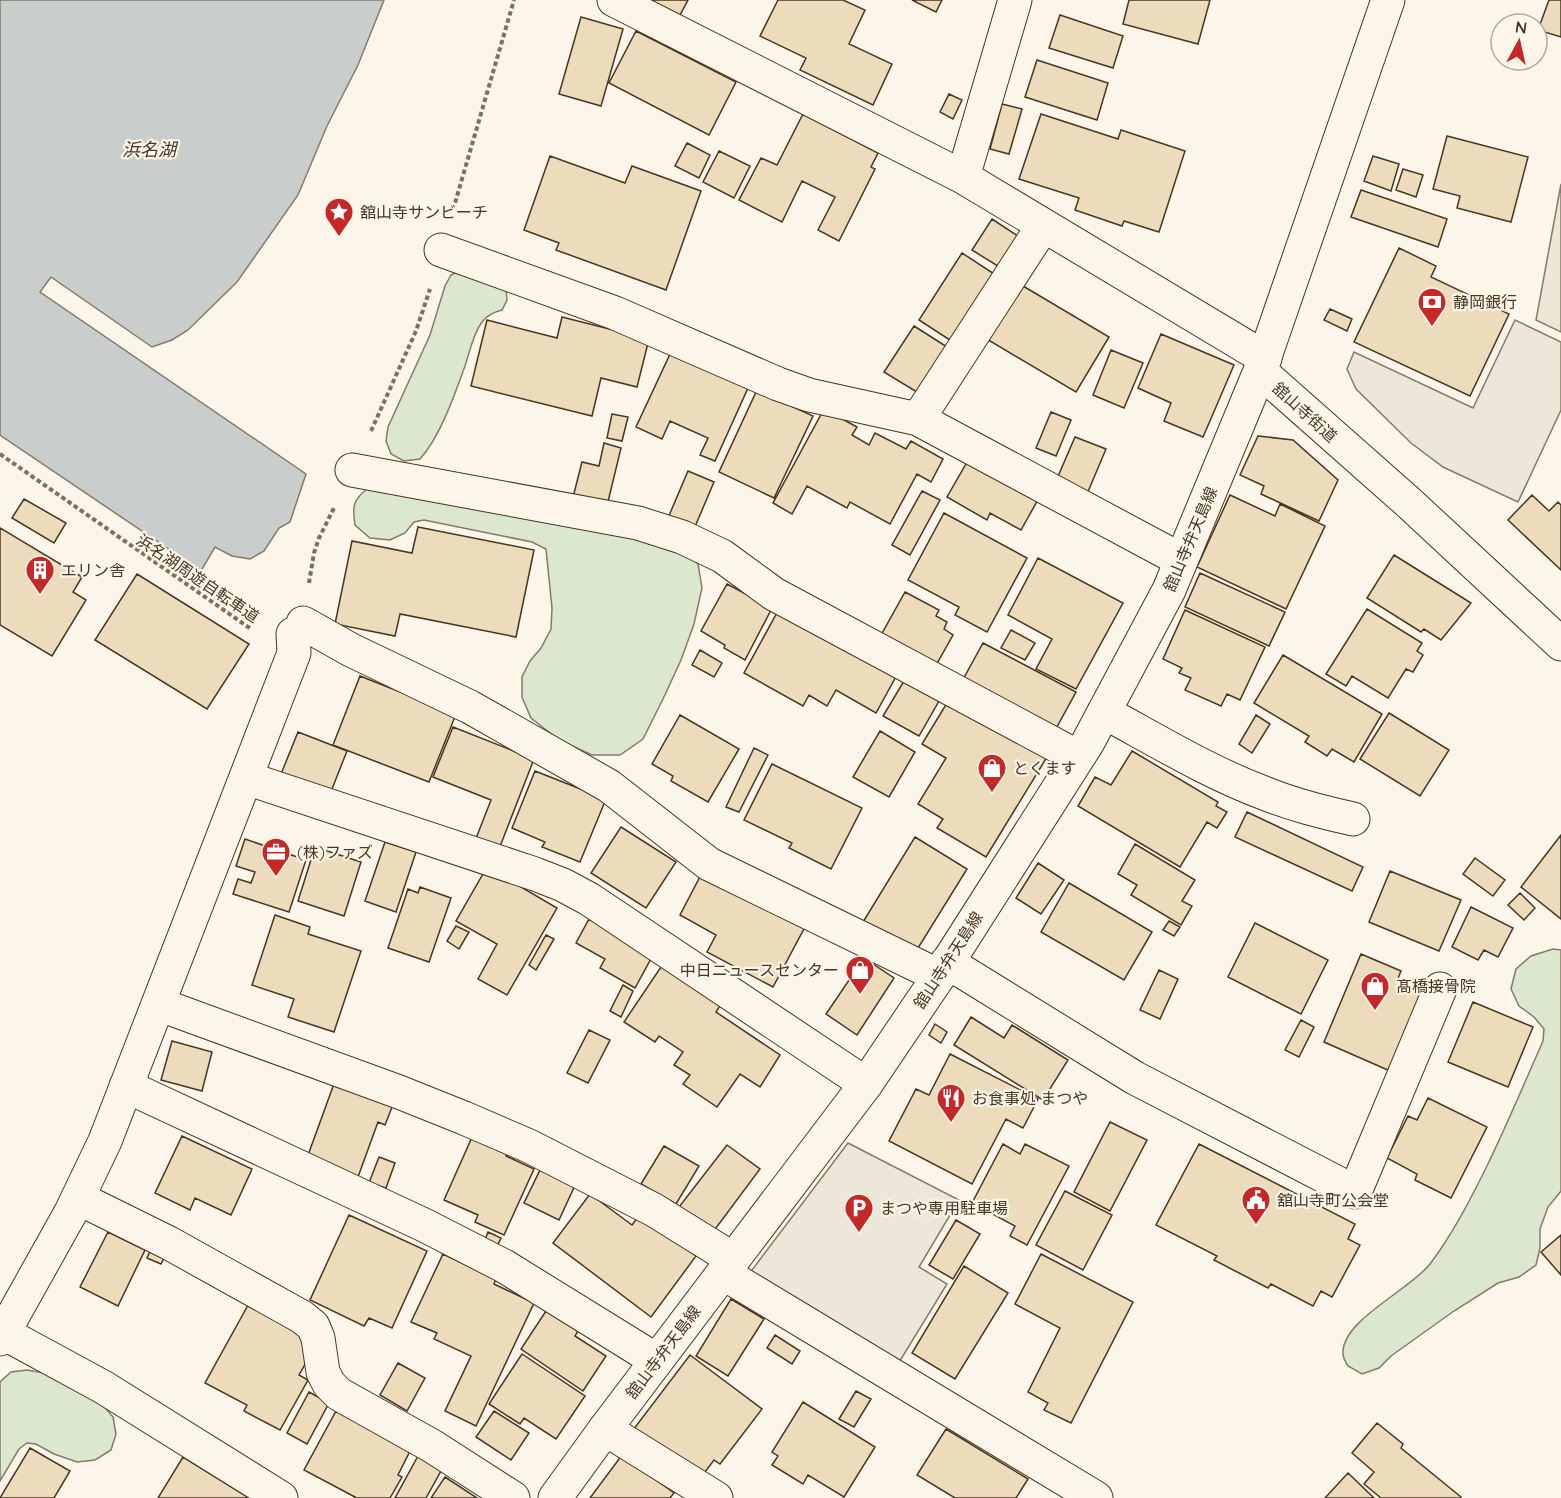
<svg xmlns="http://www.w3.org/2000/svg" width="1561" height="1498" font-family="Quicksand,'Noto Sans JP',sans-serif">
<rect width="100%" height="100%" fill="#fbf6e9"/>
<path fill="#dce7d0" stroke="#887966" stroke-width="1.5" d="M463,269l43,20 1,11 -5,10c-8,2 -15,5 -20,12 -9,12 -12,29 -17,44 -10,28 -25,71 -45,93l-16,2 -13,-7 -5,-13 2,-14 42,-92 15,-49 6,-11z
M369,487l309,60 20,17 4,24 -8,36 -13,36 -18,39 -20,40 -23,16h-28l-33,-15 -28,-22 -9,-21v-20l8,-16 11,-13 10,-19 1,-21 -6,-59 -14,-7 -108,-22 -10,2 -9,11 -15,7 -20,-2 -15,-13c-3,-20 -2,-25 14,-38z
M1553,949l8,1v241l-13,16 -8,22v19l-4,17 -17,12 -21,6 -44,28 -63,45 -12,12 -17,6 -14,-8c-2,-3 -5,-9 -5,-13 -1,-33 67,-63 87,-89 22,-29 39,-62 55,-94 21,-43 39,-86 58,-129l1,-12 -10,-12 -15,-11 -8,-17 5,-20 15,-13z
M27,1370l17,3 58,31 11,13 3,17 -5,16 -16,10 -18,2 -23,-8 -18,-10 -9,-1 -8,6 -19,32v-99l11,-10z"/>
<path fill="#ede7d9" stroke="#887966" stroke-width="1.5" d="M1561,184v148l-25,-12z
M1515,320l46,22v68l-43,92 -75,-35 -32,-24 -55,-54 -9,-20 7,-17 119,56z
M848,1143l111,57 -40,67 28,17 -49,80 -149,-90z"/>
<path fill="#c9cecd" stroke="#887966" stroke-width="1.5" d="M0,0h384l-26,65 -31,61 -29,69 -61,87 -49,48 -16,10 -20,7 -101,-70 -11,15 266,182 -16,48 -11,6 -15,23 -14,8 -18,-3 -17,-9 -14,24 -201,-136z"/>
<path fill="#ecdcbc" stroke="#4a3520" stroke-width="1.5" d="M650,0h38l-8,15z
M778,0h65l22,10 -16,34 43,20 -19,41 -73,-35 6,-12 -46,-22z
M912,0h30l-6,12z
M1129,0h81l-12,44 -75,-20z
M1549,0h12v37l-23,-7z
M1060,15l63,21 -10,32 -64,-20z
M581,17l42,12 -22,77 -42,-12z
M636,31l100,51 -27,53 -100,-52z
M1037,60l71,23 -11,37 -72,-23z
M949,94l13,6 -9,19 -13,-7z
M1002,104l20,5 -13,45 -19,-5z
M803,114l75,39 -7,14 4,2 -36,72 -21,-11 17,-33 -33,-16 -20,41 -43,-22 22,-42 16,7z
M1041,114l77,25 3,-9 64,21 -26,81 -35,-11 -2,5 -47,-16 4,-12 -60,-19z
M1447,136l81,21 -17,65 -54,-14 3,-12 -27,-7z
M687,143l23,12 -11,23 -24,-12z
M719,151l31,15 -16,32 -31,-16z
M550,156l75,27 7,-17 69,25 -35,99 -110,-40 3,-7 -35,-13z
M1373,156l26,8 -8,27 -27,-10z
M1403,169l20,6 -7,22 -20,-7z
M1361,190l86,29 -9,28 -87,-30z
M992,219l29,19 -20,30 -29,-18z
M1399,248l37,18 -5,11 78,37 -39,82 -116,-54z
M962,253l40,26 -43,67 -40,-26z
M1018,283l91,54 -33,55 -91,-54z
M1330,309l22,10 -5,12 -23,-11z
M562,317l87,22 -12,48 -36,-9 -9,38 -121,-30 16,-66 70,18z
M914,326l41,26 -30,45 -41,-25z
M1161,334l73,31 -31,72 -39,-16 7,-18 -33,-15z
M1111,350l32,13 -19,45 -31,-13z
M671,352l77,36 -33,73 -15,-6 8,-17 -38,-17 -8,18 -26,-12z
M757,390l56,26 -39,82 -55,-26z
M824,409l33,18 -5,8 17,10 6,-12 31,16 5,-8 32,18 -12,23 -14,-8 -27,50 -40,-22 -3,6 -40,-22 -15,28 -19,-11z
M1051,412l20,8 -15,36 -20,-8z
M612,414l16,3 -6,24 -15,-3z
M1258,436l35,4 45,40 -19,41 -58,-27 3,-8 -24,-11z
M1075,437l31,12 -19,45 -31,-13z
M604,443l17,5 -15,62 -34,-9 10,-39 17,4z
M970,457l70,39 -19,34 -31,-17 -3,7 -40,-23z
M688,471l26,11 -20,47 -26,-11z
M922,491l18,9 -30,55 -18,-10z
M1230,495l45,21 5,-12 45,22 -39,83 -89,-42z
M1532,495l17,16 9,-9 3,3v65l-53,-50z
M24,499l42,24 -12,20 -42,-25z
M944,513l83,45 -40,74 -32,-17 4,-8 -51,-27z
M418,527l116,23 -18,87 -116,-23 -5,22 -60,-12 17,-83 60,12z
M0,528l82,49 -9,15 13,8 -34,56 -52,-31z
M1394,555l77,48 -30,37 -17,-11 -3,3 -54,-34z
M1038,558l85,45 -47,86 -40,-20 16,-30 -44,-24z
M1200,573l85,39 -16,34 -84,-39z
M137,574l112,70 -42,65 -112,-69z
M727,584l45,24 -27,52 -21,-12 1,-3 -24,-14z
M905,592l34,18 -3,6 11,6 -3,7 9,6 -18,32 -55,-30z
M779,609l120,62 -23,42 -40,-23 -9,16 -18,-11 -6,11 -59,-33z
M1367,609l55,34 -5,8 6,4 -10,17 -7,-3 -18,29 -36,-22 -6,10 -20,-12z
M1185,610l80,37 -25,53 -13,-6 -6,12 -36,-16 6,-12 -12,-5 3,-5 -19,-9z
M1011,630l24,13 -10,17 -24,-12z
M983,643l93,49 -23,42 -93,-49z
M700,650l22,13 -8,14 -22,-12z
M1283,655l99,59 -28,48 -22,-13 -5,7 -22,-14 4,-6 -55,-33z
M360,676l96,38 -27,68 -96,-37z
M904,681l35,20 -20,35 -36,-20z
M950,698l97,59 -61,100 -49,-29 6,-9 -25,-15 28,-46 -24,-14z
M1389,713l60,37 -29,46 -60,-37z
M680,715l59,34 -31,53 -37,-21 2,-5 -21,-12z
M1256,715l14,9 -18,29 -13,-9z
M453,727l81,32 -35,90 -24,-8 16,-41 -58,-23z
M880,731l35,21 -26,45 -36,-20z
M298,732l49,19 -17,43 -49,-20z
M754,748l14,7 -29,57 -13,-5z
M1132,751l86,51 -2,4 11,6 -10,16 -10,-6 -27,45 -102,-61 17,-29 16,8z
M772,764l90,44 -31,61 -42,-21 3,-5 -48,-23z
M535,771l71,28 -26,63 -38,-15 3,-5 -33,-14z
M1247,812l116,55 -11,24 -117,-54z
M621,827l55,35 -30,46 -55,-35z
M1561,835v84l-40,-32z
M915,837l52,32 -52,84 -52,-31z
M245,839l61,21 -17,52 -56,-18 5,-15 13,4 4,-11 -19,-6z
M385,842l31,10 -20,60 -31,-11z
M1135,844l60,36 -13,21 10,5 -11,19 -50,-30 6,-10 -19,-11z
M315,847l46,15 -17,54 -46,-15z
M1475,858l30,22 -12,16 -30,-22z
M1038,863l26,17 -23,34 -25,-16z
M487,867l70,41 -50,87 -29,-16 19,-35 -41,-23z
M703,871l103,54 -33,62 -66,-35 9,-17 -36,-20z
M1390,871l71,29 -22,51 -70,-29z
M1069,883l83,49 -28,48 -83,-48z
M420,887l31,11 -22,64 -41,-14 20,-59 10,4z
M1520,893l15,15 -11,12 -16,-15z
M1471,907l42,21 -15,29 -14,-7 -6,10 -26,-13z
M275,915l35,12 -2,7 53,17 -27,81 -46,-15 6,-18 -42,-14z
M589,919l64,36 -18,33 -35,-20 5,-9 -29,-16z
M1169,921l11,6 -6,9 -11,-6z
M1255,923l73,37 -27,54 -73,-37z
M456,926l13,6 -10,17 -12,-8z
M546,935l8,4 -18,31 -7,-5z
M1361,954l40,17 -4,10 26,11 -33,79 -66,-29z
M864,958l30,20 -37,57 -31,-21z
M663,964l58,40 -5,8 64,43 -20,32 -20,-13 -23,33 -34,-23 7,-9 -16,-10 9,-13 -24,-16 -4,6 -31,-20z
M1159,970l19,9 -18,40 -20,-9z
M623,985l10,6 -12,26 -11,-6z
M1473,1002l60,25 -25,60 -60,-25z
M971,1017l33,21 8,-13 56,35 -25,40 -89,-55z
M1301,1020l13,7 -15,30 -14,-7z
M935,1024l12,8 -6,11 -12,-8z
M589,1030l21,10 -22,43 -21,-10z
M172,1041l40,11 -10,39 -41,-11z
M950,1054l88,45 -15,29 -17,-9 -34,65 -83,-43 27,-52 13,6z
M335,1081l59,21 -9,23 -7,-3 -20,55 -51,-19z
M1428,1098l59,29 -36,71 -36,-18 2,-6 -30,-16 21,-42 9,4z
M1110,1122l37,18 -37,71 -36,-19z
M473,1135l36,16 -3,5 28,13 -30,66 -29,-13 3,-7 -34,-15z
M182,1136l70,33 -21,46 -36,-17 -5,12 -35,-17z
M1003,1144l17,10 5,-10 44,22 -42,79 -17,-9 5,-10 -43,-23z
M1199,1144l156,80 -7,15 12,6 -28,52 -11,-6 -8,15 -42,-22 -3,4 -54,-28 3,-4 -61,-31z
M727,1145l33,24 -47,63 -34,-25z
M664,1146l35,20 -23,38 -35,-20z
M379,1157l16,6 -9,25 -17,-5z
M542,1166l34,17 -17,37 -35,-17z
M1065,1191l47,24 -29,55 -47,-25z
M590,1194l42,31 8,-11 56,42 -45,61 -98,-74z
M349,1215l78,36 -35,77 -23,-10 -5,8 -54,-26z
M956,1220l24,14 -27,45 -24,-14z
M108,1232l37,18 -27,56 -38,-19z
M488,1232l13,6 -6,12 -12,-5z
M1561,1235v40l-20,-23z
M151,1249l14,7 -4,8 -14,-6z
M443,1254l53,25 -2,5 40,19 -58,123 -31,-15 26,-55 -37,-17 3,-6 -26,-11z
M1041,1254l92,48 -62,121 -27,-13 4,-7 -20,-11 32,-64 -45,-24z
M964,1266l44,27 -53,86 -43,-26z
M252,1298l56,38 3,18 -12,21 9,5 -28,50 -36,-19 3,-6 -42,-22z
M731,1299l33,20 -36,57 -32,-20z
M546,1311l32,20 -3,5 31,20 -23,35 -62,-42z
M775,1335l25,16 -8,13 -25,-16z
M522,1354l63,42 -29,43 -32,-21 -4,6 -31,-20z
M690,1355l72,54 -42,55 -6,-4 -15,20 -66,-50z
M398,1363l27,15 -18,33 -27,-16z
M856,1391l15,8 -17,28 -15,-8z
M309,1392l20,11 -22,41 -20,-11z
M803,1402l72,45 -31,50 -36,-22 -5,9 -31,-19 6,-9 -6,-4z
M336,1411l74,40 -12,24 4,2 -12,21h-36l1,-1 -51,-27z
M494,1411l35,22 -18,27 -35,-23z
M1377,1423l26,21 -2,4 60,49 -1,1h-79l-17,-14 10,-12 -22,-19z
M946,1429l82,50 -12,19h-61l-38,-23z
M30,1448l40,23 -16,27h-54z
M622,1455l52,38 -4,5h-80z
M418,1456l24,13 -16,29h-31z
M183,1457l66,41h-91z
M1348,1473l26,25h-49z
M445,1477l32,21h-46z"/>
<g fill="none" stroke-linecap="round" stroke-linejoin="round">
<g stroke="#4a3520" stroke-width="35">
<path id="minor" d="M614,0l349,177
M1015,0l-52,177 302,181
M441,250l174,63 163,71 31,11 109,24 263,141
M918,419l125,-193
M352,470l286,53 44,14 40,19 52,38 304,163
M303,623l48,27 119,57 139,79 100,78 230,112
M1104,712c52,28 104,60 160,81 29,12 59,19 89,26
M246,778l289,96 28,11 26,14 277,185
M947,962l188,116 220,114 85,-203
M158,1004l241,88 65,26 65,28 125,64 79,49
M126,1086l298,139 80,41 152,94
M78,1198l91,45 133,74 11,9 5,12 5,34 6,12 10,10 93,52 81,52
M723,1273l373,225
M0,1331l103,56 178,111
M0,1339l71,-127 34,-71 189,-488 -1,-19
M605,1429l111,69"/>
</g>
<g stroke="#4a3520" stroke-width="35">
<path id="major" d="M1260,371l147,130 154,143
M555,1498l50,-69 261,-345 73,-108 149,-234 81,-152 91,-219 128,-371"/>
</g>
<path stroke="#7f6f5c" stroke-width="4" stroke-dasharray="4.5 3" stroke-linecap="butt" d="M453,210l61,-210
M371,431l45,-100 14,-42
M0,454l251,175
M309,583l5,-30 5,-15 16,-32"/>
<use href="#minor" stroke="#fbf6e9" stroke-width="33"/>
<use href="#major" stroke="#fbf6e9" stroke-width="33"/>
</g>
<defs>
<g id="sight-pin" transform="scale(1.5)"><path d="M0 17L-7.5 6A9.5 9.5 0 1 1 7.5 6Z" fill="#c62828" stroke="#fbf6e9"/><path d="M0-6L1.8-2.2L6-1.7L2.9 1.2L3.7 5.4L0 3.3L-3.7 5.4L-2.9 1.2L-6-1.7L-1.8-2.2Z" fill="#fff"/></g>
<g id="bank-pin" transform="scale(1.5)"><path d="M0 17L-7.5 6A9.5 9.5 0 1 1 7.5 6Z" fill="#c62828" stroke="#fbf6e9"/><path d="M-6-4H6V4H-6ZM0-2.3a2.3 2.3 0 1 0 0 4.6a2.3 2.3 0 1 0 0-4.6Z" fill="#fff"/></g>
<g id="building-pin" transform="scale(1.5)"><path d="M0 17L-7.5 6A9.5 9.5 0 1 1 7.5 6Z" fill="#c62828" stroke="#fbf6e9"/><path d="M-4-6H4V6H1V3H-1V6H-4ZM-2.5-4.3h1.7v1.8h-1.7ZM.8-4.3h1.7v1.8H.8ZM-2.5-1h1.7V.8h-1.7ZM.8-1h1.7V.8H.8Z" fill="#fff"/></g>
<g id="shop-pin" transform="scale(1.5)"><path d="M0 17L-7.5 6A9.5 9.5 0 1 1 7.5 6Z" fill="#c62828" stroke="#fbf6e9"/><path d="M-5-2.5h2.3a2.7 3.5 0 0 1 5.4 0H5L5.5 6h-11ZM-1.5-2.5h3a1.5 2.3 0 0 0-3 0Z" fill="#fff"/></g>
<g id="office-pin" transform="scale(1.5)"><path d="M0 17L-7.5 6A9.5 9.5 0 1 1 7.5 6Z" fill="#c62828" stroke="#fbf6e9"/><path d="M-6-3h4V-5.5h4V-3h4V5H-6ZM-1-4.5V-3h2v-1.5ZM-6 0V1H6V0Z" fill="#fff"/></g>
<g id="restaurant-pin" transform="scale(1.5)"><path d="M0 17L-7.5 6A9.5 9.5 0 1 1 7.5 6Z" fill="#c62828" stroke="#fbf6e9"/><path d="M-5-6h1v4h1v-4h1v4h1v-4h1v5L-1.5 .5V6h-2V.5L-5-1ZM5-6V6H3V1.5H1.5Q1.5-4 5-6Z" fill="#fff"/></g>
<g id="civic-pin" transform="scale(1.5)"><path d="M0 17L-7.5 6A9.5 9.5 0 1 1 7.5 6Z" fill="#c62828" stroke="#fbf6e9"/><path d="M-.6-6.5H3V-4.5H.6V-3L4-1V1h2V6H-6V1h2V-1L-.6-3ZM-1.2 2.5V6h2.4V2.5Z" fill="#fff"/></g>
<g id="parking-pin" transform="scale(1.5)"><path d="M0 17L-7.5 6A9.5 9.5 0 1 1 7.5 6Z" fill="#c62828" stroke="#fbf6e9"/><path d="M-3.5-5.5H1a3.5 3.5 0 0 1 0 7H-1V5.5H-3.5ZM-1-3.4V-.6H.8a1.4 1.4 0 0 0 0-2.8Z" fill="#fff"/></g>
</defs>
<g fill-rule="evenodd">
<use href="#sight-pin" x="339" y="212"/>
<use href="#bank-pin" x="1432" y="302"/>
<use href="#building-pin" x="40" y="570"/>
<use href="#shop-pin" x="992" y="768"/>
<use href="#office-pin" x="276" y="852"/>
<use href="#shop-pin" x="860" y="970"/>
<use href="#shop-pin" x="1375" y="986"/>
<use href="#restaurant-pin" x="951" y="1098"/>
<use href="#civic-pin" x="1256" y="1200"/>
<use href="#parking-pin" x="859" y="1208"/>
</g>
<g text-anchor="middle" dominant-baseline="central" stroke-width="4.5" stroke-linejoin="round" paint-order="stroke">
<g font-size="16" fill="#4a3520" stroke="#fbf6e9" text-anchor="start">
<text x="360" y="212">舘山寺サンビーチ</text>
<text x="1453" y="302">静岡銀行</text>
<text x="61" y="570">エリン舎</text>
<text x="1013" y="768">とくます</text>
<text x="297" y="852">(株)ファズ</text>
<text x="839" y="970" text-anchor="end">中日ニュースセンター</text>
<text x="1396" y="986">髙橋接骨院</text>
<text x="972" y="1098">お食事処 まつや</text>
<text x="1277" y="1200">舘山寺町公会堂</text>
<text x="880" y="1208">まつや専用駐車場</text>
</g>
<g font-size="16" fill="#4a3520" stroke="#fbf6e9">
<text transform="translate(1305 412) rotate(42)">舘山寺街道</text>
<text transform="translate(1190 539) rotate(-67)">舘山寺弁天島線</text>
<text transform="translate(198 578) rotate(34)">浜名湖周遊自転車道</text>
<text transform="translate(948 960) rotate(-57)">舘山寺弁天島線</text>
<text transform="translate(663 1352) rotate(-53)">舘山寺弁天島線</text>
</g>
<g font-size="18" font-style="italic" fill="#4a3520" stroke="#fbf6e9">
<text x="149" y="149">浜名湖</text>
</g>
</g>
<g transform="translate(1519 42) rotate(8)"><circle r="28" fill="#fbf6e9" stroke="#b4a999" stroke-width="1.5"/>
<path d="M0-4.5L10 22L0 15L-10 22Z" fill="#c62828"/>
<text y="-9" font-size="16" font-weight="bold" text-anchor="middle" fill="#4a3520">N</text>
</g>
</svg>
